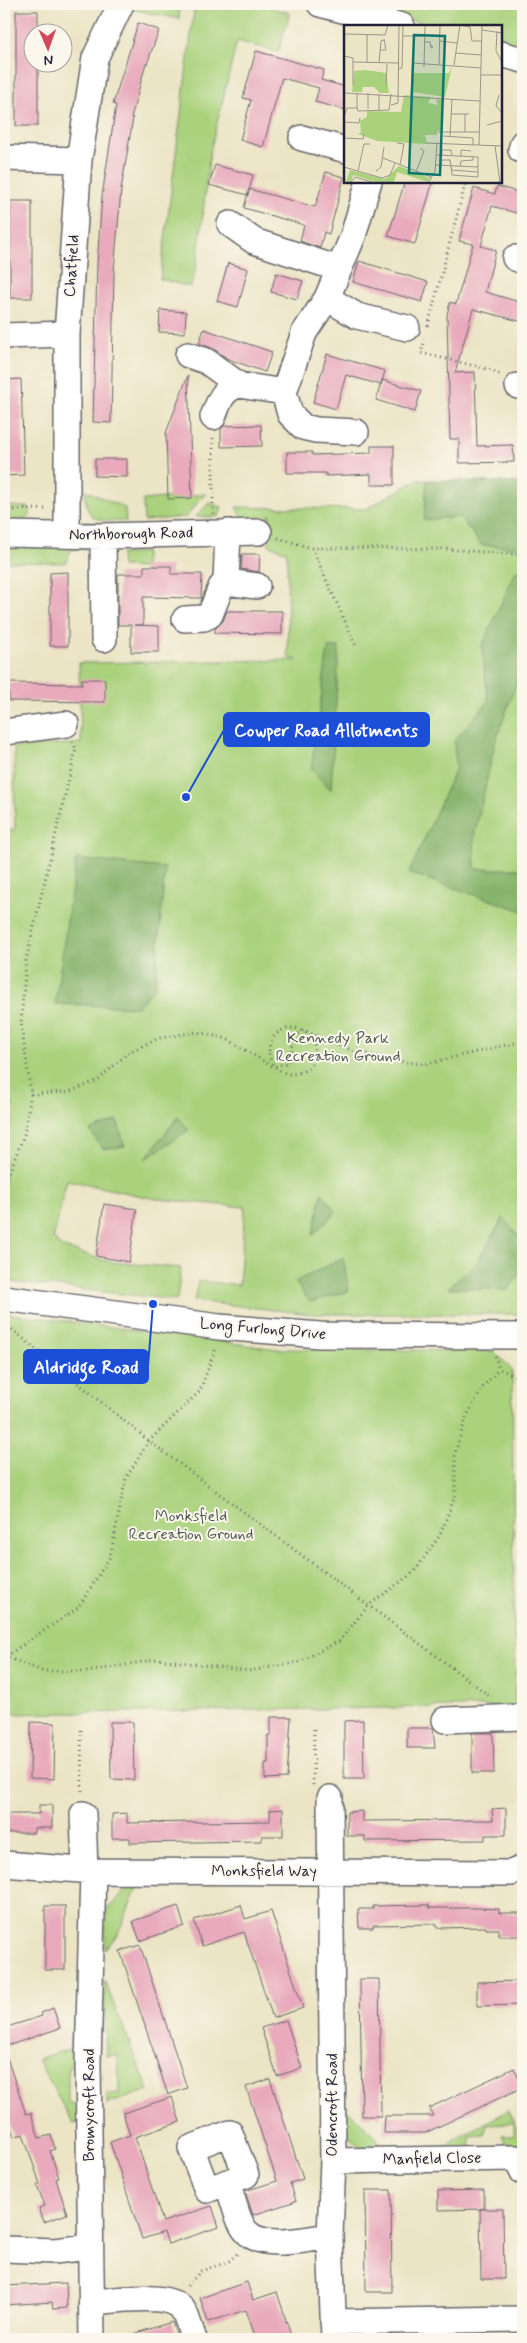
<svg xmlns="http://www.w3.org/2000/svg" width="527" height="2343" font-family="Mynerve,sans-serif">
<rect width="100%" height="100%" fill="#fbf7ec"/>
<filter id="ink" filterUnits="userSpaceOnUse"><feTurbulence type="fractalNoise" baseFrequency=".02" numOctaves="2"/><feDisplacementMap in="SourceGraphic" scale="10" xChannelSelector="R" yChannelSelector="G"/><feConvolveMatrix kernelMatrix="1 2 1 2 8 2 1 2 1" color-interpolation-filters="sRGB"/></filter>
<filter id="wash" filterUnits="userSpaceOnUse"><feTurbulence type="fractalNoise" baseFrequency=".0096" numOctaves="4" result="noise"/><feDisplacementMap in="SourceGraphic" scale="20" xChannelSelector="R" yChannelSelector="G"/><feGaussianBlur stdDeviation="1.12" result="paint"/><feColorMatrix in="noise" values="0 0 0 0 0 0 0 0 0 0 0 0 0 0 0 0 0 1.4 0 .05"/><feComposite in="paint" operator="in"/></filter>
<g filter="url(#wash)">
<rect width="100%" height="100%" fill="#ebe4c5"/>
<path fill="#aad27d" stroke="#667a5c" d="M132,4h125l33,9 -12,39 -41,-11 -27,111 -13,111 -6,24 -31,-8 34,-268 -14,-4 -1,12 -49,-10z
M350,4h173v46l-22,-6v-18h-67z
M417,480l106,3v831h-212l-117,-13 4,-20 41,4 6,-78 -89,-8 -89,-19 -14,58 8,9 49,15 71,6 -4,32 -173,-19v-450l11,-1 -1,-83 67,-4 -2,-80 218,-3 -9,-3 -1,-105 -18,-7 1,-31 -1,4 -28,-1 -5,-10 130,2z
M85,490l40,18 1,13c-29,0 -40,2 -41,-31z
M205,494l-19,23 -42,4 -1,-21z
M209,503l13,4 -3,10h-24z
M4,506l26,1v9l-8,6h-18z
M4,544l84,1v4l-17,1 -5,13 -62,-1z
M145,552v16l-23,-1 -1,-13z
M4,1313l273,36 217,2 18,19 3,336 -511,8z
M137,1887l-19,47 -13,16v-39l23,-23z
M104,1980l45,110 -42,14v-10l12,-1 -1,-37h-12z
M80,2046v19l-12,2v37l12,1v18l-7,1 -36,-65z
M347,2109l28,27 7,11v3l-20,-1 -17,-16v-23z
M509,2110l12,27 1,8 -16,-1 -4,-9h12v-12l-27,1 -2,11 -15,1v13l-34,1z"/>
<path fill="#87b46c" stroke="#546b54" d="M427,480l96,3v65l-42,-3 -21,-28 -36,3z
M516,571l7,2v91l-28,79 -21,94 1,32h48v42l-114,-38 47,-105 -2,-27 34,-39 -6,-56z
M339,647l-8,143 -20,-20 17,-122z
M76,859l89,9 -10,119 -18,20 -82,-3z
M4,1095l9,9 -9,40z
M178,1117l11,13 -44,29z
M117,1120l8,26 -22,3 -13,-18z
M322,1193l14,19 -23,23z
M503,1218l20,24v26l-15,22 -60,-2 28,-24z
M343,1258l6,33 -39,11 -15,-20z"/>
<g id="blocks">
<path fill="#e8aabc" d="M16,11h22v21h-6v30h6v64h-22z
M138,23l21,7 -12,34 -1,-1 -15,55h2l-12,72 -7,81 -3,152 -18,-1 4,-157 5,-69 14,-91 -3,-1z
M256,51l68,19 -3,10 25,7v23l-31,-8 4,-14 -37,-10 -19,69 -23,-7 11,-40 -8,-2z
M215,165l38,10 -5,20 -39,-10z
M326,172l18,5 -15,57 -5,-2 -4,16 -20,-7 4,-16 -60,-17 5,-19 66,18z
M405,181h28l-18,63 -27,-8z
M497,186l26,8v21l-31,-9 -11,40 15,4 -11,42 38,11v19l-50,-13 -18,64 20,-1 2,74 36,-1 1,17 -55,1v-24h-9l-3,-124 3,-13 6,2 17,-60 -14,-3 15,-53 21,6z
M10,201h22v97h-22z
M359,261l69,21 -6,20 -69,-20z
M228,263l20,6 -10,38 -21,-6z
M276,273l27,8 -6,18 -26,-7z
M160,310l26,2 -1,21 -26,-1z
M204,329l68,23 -7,20 -37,-13 -14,-10 -15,-6z
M327,354l58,17 -4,14 -35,-10 -10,34 -23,-7z
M188,375l4,123 -24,1 -2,-66z
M21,379l3,96 -20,1v-96z
M382,380l39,11 -6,21 -39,-12z
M261,425l1,21 -41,1v-18l3,-3z
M371,446h23v39h-23v-11l-45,2v-3h-39v-21h25v3l59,-2z
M95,459h32v18l-32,-1z
M242,554h18l-1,18 -18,-3z
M144,566h27v8h31l-1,24 -58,-1v28h-9l25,1v26h-28v-27h-13v-51h26z
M68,572v74h-18v-73z
M227,611h55v23l-67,-1v-4l8,-8z
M82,679h23v23l-96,-1v-18l73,1z
M104,1204l33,5 -8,53 -33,-6z
M271,1717h20l-4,61 -22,1v-16h3v-28h3z
M363,1720l1,59h-20v-58z
M31,1722l24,1 -1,56 -24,-1z
M110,1722h23l1,58 -23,-1z
M407,1728h26l2,20h-28z
M472,1733h21l1,40h-22z
M39,1805h13v23h-18v5h-30v-19h35z
M506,1808v27h-21v5l-120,1v-5h-18v-24l15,-1v10l131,-1 -1,-11z
M283,1809v27h-21v5l-132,2v-5h-18v-24l15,-1v10l143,-2v-11z
M241,1905l4,14 26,-8 32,97 -30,10 -29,-86 -42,14 -8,-26z
M429,1905v3h48l22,1v4h24v23h-24v-7h-13v-2l-49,1v-4l-64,1v3h-14l-1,-19h15v-3z
M45,1906h20v64h-20z
M178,1906l6,20 -44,15 -7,-20z
M140,1945l47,143 -19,7 -48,-144z
M360,1979h19l2,137h-19z
M523,1981v24l-46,1v-24z
M53,2008l7,20 -56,19v-19l38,-12 -1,-3z
M286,2020l16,48 -25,8 -16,-48z
M6,2055l20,59 5,-1 8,25 12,-3 4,14 -5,2 9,27 -3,1 11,35 -23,8 -5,-14 6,-2 -8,-21 3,-1 -17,-50 -9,3 -6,-17 -4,2v-66z
M514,2068l9,19 -98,46h-41l1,-17h48l-4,-8z
M270,2079l33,100 -13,4 6,18 -43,14 -8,-24 32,-10 -31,-94z
M172,2097l8,25 -45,15 28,85 49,-16 7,21 -51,17 -4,-12 -22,7 -32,-97 20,-7 -7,-22z
M365,2190h26l1,102h-26z
M484,2190v19l-46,1v-19z
M480,2209h23l1,70h-23z
M247,2282l6,18 24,-8 15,47h-36l-10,-29 -38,12 -8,-24z
M66,2283l1,25 -14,1 -1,-7 -48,3v-19z
M172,2322l6,17h-50l-1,-3z"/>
</g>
</g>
<g filter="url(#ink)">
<use href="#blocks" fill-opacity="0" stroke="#68666b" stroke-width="1"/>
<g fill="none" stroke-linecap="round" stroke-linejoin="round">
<g stroke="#68666b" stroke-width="28">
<path id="minor" d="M320,4l82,22
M501,54l22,6
M302,138l44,12
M521,150l2,-7
M4,158l75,2
M230,224l24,17 85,28
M515,258l8,3
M327,298l30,18 50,12
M4,336l63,-2
M188,355l18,6 33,24
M518,386h5
M213,417c6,-15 9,-28 26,-32l45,7
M356,432l-40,-2 -13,-3 -13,-13 -6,-22 20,-59 23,-35 26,-62 16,-55
M4,534l99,2 156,-4
M67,535v-201l12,-174 16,-102 26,-54
M103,536l1,103
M226,582l31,4
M185,619l19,-1 6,-3 11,-28 5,-5 2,-50
M4,732l62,-8
M4,1298l215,29 101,8 203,1
M445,1720l78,-3
M330,1798l3,363 -3,75 4,103
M83,1814l2,56
M4,1864l89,7 418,2 12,-5
M230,2133l16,42 -39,15 -16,-42z
M333,2161l183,-3 7,14
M227,2182c5,13 10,38 18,48 16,21 62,9 85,6
M4,2249l50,2 35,-4
M92,2302c20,-1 79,-11 91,8 5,8 7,20 11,29
M333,2322l190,-3
M92,2339l-4,-275 5,-193"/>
</g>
<path stroke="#68666b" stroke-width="3" stroke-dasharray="1 4" stroke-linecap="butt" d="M428,326l38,-145
M425,339l-4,14 71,17 10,6
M4,510l44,-1
M213,514v-77
M278,538l34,10 132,1 79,6
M312,548l45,100
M269 1051a23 23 0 1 1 46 0a23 23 0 1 1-46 0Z
M31,1094l37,-2 29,-11 32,-29 30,-14 38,-6 30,7 46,28 15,-4 4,-11 1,-13 10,-9 42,18 49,13 31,3 98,-23
M4,1186l20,-51 7,-41 -10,-71 5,-63 50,-211 -3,-8
M4,1323l145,118 342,256
M495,1356l4,13 24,10
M4,1656l38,15h50l66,-12 91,12 50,-9 40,-21 30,-36 45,-33 26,-37 15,-39v-43l11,-35 16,-30 17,-19
M6,1656l72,-48 32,-51 16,-79 23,-37 51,-50 16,-44
M81,1730l1,63
M313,1785l1,-58
M187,2286l14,-15 27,-9 11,-10"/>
<use href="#minor" stroke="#fff" stroke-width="25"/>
</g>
</g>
<g text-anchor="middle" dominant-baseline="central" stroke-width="4" stroke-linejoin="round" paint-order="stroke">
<g font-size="16" fill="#22223b" stroke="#fbf7ec">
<text transform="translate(72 266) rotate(-86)">Chatfield</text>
<text transform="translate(131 534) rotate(-1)">Northborough Road</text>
<text transform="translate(263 1329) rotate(5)">Long Furlong Drive</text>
<text x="264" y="1871">Monksfield Way</text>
<text transform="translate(89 2105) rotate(-90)">Bromycroft Road</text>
<text transform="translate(332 2105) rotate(-90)">Odencroft Road</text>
<text transform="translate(432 2159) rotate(-1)">Manfield Close</text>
</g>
<g font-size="16" fill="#4b574f" stroke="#fbf7ec">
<text x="338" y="1038">Kennedy Park<tspan x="338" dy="18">Recreation Ground</tspan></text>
<text x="191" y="1516">Monksfield<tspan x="191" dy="18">Recreation Ground</tspan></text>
</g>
</g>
<g transform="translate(344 25)">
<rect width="158" height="158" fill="#ebe4c5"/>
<path d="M108,41l-7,31 -32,-5v-19h36zM22,45l20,3 3,20h-9l-6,-6h-11l-1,5h-10l2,-21zM60,70l27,2 -3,6 10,2 -2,-5 8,-1 -3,31 -4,1v4h-12l2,9 -50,-3 -19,-7 3,-2 -1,-11 7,-4v-6l34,1zM55,141l31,12 -2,4 -31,-10 -3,10h-18l-23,-7 -2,7h-5l4,-12 35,9z" fill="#aad27d"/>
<path fill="none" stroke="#9b968e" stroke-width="1" d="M116,0l10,2 2,14h9M138,5l20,3M153,6l-1,20 6,11M0,9l41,1 3,-10M59,11h22M96,16l17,2M81,17h5l1,6 2,-1 -2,-2M36,25h6l-2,-11M112,28l25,2M0,31l9,2v27M9,37l45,1M23,38v-28M35,38l2,-22 3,-1M95,39l1,-39M110,40l6,-40M80,42l1,-42M54,44l4,-1 1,-43M137,50h21M42,60l1,-21M0,68l136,8M67,69l2,-31 68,5M155,70l-3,11 6,7M47,80l7,-2 1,-78M13,83l1,3 31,-1 2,-16M24,84v-16M35,85v-16M1,89l2,-6h10v-15M107,89h18M0,97l15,1 1,-5M143,100l15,-4M94,107h41M121,107v-18M99,111l30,2v7M106,112l2,-38M0,113l19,1 1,-5M53,118l7,1 -4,21M82,118l76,3M135,120l3,-120M151,121l5,36M93,130l41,2v20l-26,-2 -1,-9M98,130v-5h9l1,5M117,131v-6l10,1M39,133l48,19M92,140l42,2M97,140l1,-5h8l1,6M116,141l1,-5 12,-1v-4M0,142l38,11 8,-3 5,-12M107,145l27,2M14,146l6,-27h6M32,146l5,-4 3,-20M72,147l8,-21 -4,-3M7,157l4,-5 17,5M85,157l6,-11 2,-28"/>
<path fill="#0f766e" fill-opacity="0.15" stroke="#0f766e" stroke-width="2.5" d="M70,10l31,1 -5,139 -31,-2z"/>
<rect width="158" height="158" fill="none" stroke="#22223b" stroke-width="2.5"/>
</g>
<path fill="none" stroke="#1d4ed8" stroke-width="2" d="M186 797L224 730M153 1304L148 1366"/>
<g fill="#1d4ed8" stroke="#fbf7ec" stroke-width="2">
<circle cx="186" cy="797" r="5"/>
<circle cx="153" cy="1304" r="5"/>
</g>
<g fill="#1d4ed8" stroke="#1d4ed8" stroke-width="2">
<rect x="224" y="713" width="205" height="33" rx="5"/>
<rect x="24" y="1350" width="124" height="33" rx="5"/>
</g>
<g font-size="18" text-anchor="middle" font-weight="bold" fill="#fff">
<text x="326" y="736">Cowper Road Allotments</text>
<text x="86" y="1373">Aldridge Road</text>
</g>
<rect width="527" height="2343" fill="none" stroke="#fbf7ec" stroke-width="20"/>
<g transform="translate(48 48) rotate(178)"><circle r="24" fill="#fbf7ec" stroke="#a4a2a5"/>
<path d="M0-4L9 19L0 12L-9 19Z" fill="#d1495b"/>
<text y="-8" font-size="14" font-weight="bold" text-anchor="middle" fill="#22223b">N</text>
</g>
</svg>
